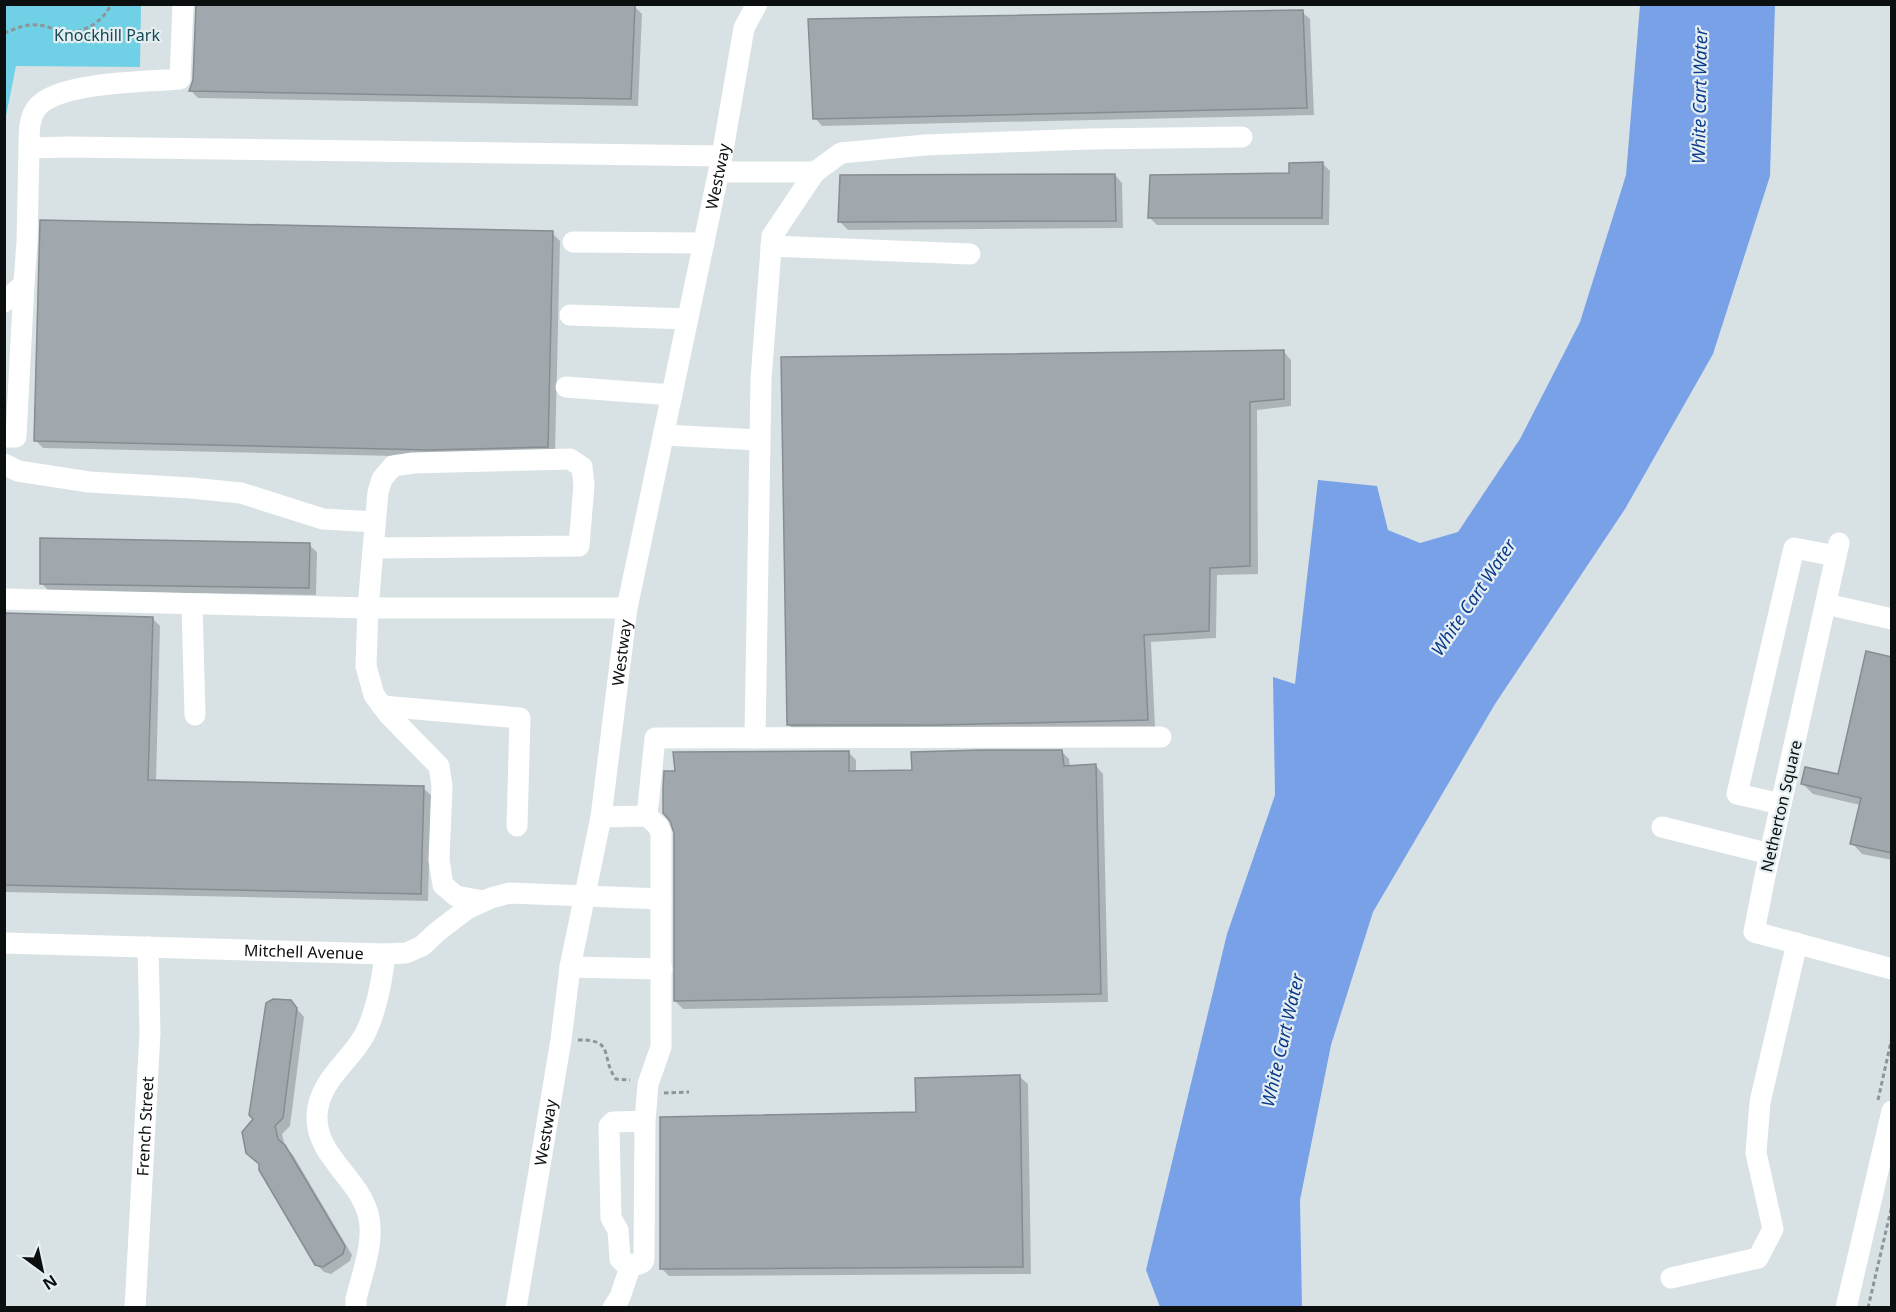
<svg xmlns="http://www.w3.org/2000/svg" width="1896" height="1312" font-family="'Noto Sans',sans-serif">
<rect width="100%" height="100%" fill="#d8e2e5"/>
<path fill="#70d0e5" d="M5,4l136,1 -1,62 -124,-1 -11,55z"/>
<path fill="#78a1e7" d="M1640,5h135l-5,171 -57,178 -88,155 -130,195 -122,208 -42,133 -31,155 2,107h-142l-14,-37 81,-336 48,-139 -2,-118 22,7 23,-204 59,6 11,44 32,13 38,-11 62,-93 60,-117 46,-147z"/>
<path fill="#0003" d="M197,4l437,2 8,8 -4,92 -440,-8 -7,-7 3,-11z
M1302,12l8,7 4,96 -492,11 -7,-8z
M1322,163l8,8 -1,54h-172l-8,-8z
M1115,175l7,8 1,45 -275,2 -8,-8z
M552,233l8,8 -5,213 -117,3 -395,-9 -8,-8z
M1284,352l7,8v46l-34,4 1,164 -41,1 -1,63 -65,4 4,85 -359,5 -8,-8z
M309,545l8,7 -1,43 -267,-4 -8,-8z
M4,615l148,3 8,8 -4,156 267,6 8,7 -3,106 -424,-9z
M1892,659v201l-30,-6 -10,-11 8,-38 -47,-11 -10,-10 36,-8z
M1061,751l8,8 1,8 26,-1 7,8 5,228 -425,7 -8,-8 173,-249 8,8v12h57z
M291,1002l13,15 -14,109 -8,8 3,12 8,9 59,100 -2,6 -19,13 -7,-2 -8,-8 -61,-145z
M1020,1077l8,7 3,190 -362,2 -8,-8 256,-154z"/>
<path fill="#a0a8ad" stroke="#868d92" stroke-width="1.5" d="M196,4l439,1 -4,94 -442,-8 4,-11z
M1303,10l4,98 -494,11 -5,-100z
M1323,162l-1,56h-174l2,-43 139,-2v-10z
M1115,174l1,47 -278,1 2,-47z
M40,220l513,11 -5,216 -118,3 -396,-9z
M1284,350v49l-34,3v164l-40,2 -1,63 -65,4 4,85 -211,5h-150l-6,-368z
M40,538l270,5 -1,45 -269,-4z
M4,613l149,4 -5,163 276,6 -3,108 -417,-9z
M1866,651l26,6v196l-42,-9 11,-46 -60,-14 4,-17 33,7z
M981,750h81l2,16 32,-2 5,230 -427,7v-168l-4,-12 -7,-8v-24l1,-18h11l-2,-19 176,-1v20l63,-1 -1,-18z
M273,999l18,1 6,8 -14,110 -8,8 3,13 7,6 60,101 -2,8 -20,13 -8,-2 -56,-95v-6l-13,-11 -4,-21 11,-13 -4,-4 17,-112z
M1020,1075l3,192 -363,2v-152l256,-5 -1,-34z"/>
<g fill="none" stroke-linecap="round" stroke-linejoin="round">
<path stroke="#8d9597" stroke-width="3" stroke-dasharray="4.5 3" stroke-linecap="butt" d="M4,33c11,-4 21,-9 33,-8 8,0 15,4 23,6 20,5 43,-8 51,-27
M578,1040c38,-1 22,18 38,39l14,1
M664,1093l25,-1
M1878,1100l14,-63
M1868,1308l24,-103"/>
<g stroke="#fff" stroke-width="21">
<path d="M183,4l-3,75c-34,3 -111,3 -137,23 -15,10 -14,30 -14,46l39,-1 654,9"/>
<path d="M719,172h96"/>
<path d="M573,242l131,1"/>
<path d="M771,246l199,8"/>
<path d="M4,302l20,-18 3,-42 2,-94"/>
<path d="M570,315l118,4"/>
<path d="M566,387l106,8"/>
<path d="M664,435l95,5"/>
<path d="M4,437h12l8,-153"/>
<path d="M4,464l14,7 71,11 102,6 50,5 82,26 52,3"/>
<path d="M1839,543l-74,333 -11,56 138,37"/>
<path d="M373,548l206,-2 5,-61 -2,-18 -12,-8 -157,4 -20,3 -11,13 -4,13 -10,116 -2,58 8,29 15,20 50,51 3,20 -3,74 4,25 13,11 27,5"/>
<path d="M4,599l364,9h259"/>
<path d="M192,604l3,111"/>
<path d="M1826,604l66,15"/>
<path d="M382,706l138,12 -3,108"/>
<path d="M755,738l6,-359 11,-143 43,-64 26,-19 84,-8 163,-6 154,-2"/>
<path d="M1781,804l-44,-10 57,-246 42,8"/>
<path d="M601,817l46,-1 8,-78 506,-1"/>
<path d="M1662,827l108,27"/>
<path id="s1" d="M4,943l381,11 21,-1 16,-7 15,-14 30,-23 24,-11 19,-5 151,6"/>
<path d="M570,967l92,2"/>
<path d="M645,1121l-32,1 -4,4 2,92 7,12 2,29c5,7 16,8 23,3l1,-3 1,-138 3,-37 13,-37v-214l-3,-7 -11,-10"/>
<path d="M1671,1278l87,-20 15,-29 -17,-76 4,-51 37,-159"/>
<path id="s2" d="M135,1308l15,-275 -2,-86"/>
<path d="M356,1308v-9c6,-25 18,-55 13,-81 -8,-40 -54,-61 -52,-103 2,-35 33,-53 48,-81 12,-24 17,-53 20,-80"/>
<path id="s3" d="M516,1308l45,-268 9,-73 31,-150 26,-209 95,-452 22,-128 13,-24"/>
<path d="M613,1308l7,-11 11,-33"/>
<path d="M1846,1308l46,-197"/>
</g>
</g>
<g text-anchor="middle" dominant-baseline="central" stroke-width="4.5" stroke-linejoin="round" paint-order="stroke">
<g font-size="16" fill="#134953" stroke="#e5eff2">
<text x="107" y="35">Knockhill Park</text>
</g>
<g font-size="16" fill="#0c0f10" stroke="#e5eff2">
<text stroke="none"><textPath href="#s3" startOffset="1150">Westway</textPath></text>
<text stroke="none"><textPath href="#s3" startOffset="664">Westway</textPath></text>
<text transform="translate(1781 806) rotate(-77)">Netherton Square</text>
<text stroke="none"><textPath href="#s1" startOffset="300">Mitchell Avenue</textPath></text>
<text stroke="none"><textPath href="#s2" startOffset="182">French Street</textPath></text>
<text stroke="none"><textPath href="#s3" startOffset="178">Westway</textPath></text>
</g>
<g font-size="18" font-style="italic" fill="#0c3b8b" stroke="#e5eff2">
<text transform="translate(1699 96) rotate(-89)">White Cart Water</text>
<text transform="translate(1473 597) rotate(-56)">White Cart Water</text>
<text transform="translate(1282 1040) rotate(-77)">White Cart Water</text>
</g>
</g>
<rect width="1896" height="1312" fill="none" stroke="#0c0f10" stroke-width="12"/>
<g transform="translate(42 1270) rotate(147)" stroke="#e5eff2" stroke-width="4.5" paint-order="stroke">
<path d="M0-4.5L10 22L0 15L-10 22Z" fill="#0c0f10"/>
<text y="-9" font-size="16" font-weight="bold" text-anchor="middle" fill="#0c0f10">N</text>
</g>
</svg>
